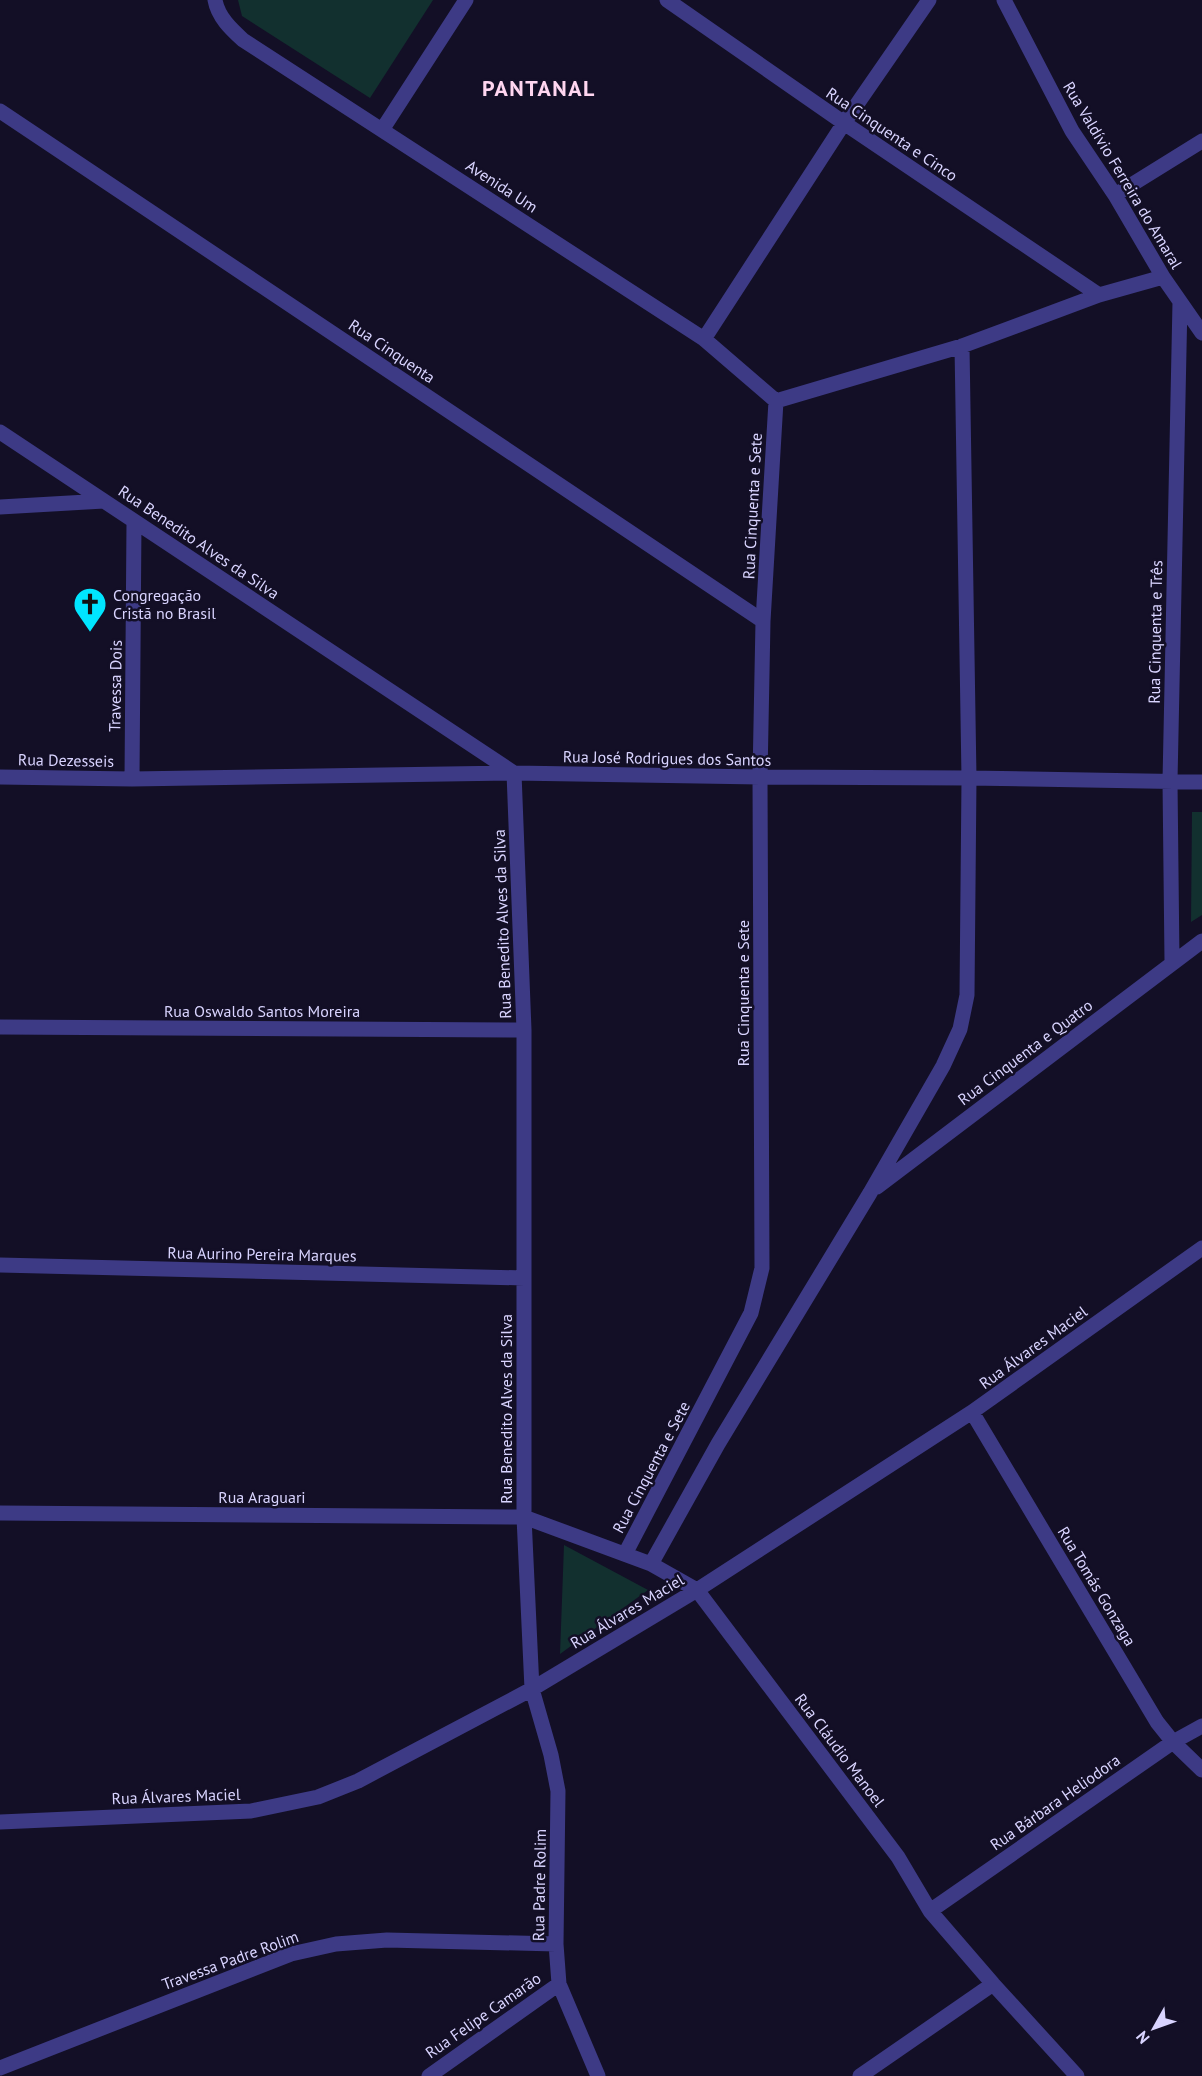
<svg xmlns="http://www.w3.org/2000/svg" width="1202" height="2076" font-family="'PT Sans',sans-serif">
<rect width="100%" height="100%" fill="#130f26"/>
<path fill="#12302f" d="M238,0h195l-63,98 -128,-82z
M1192,812h10v103l-11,7z
M564,1545l84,45 -88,64z"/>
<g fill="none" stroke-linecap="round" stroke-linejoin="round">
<path stroke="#3d3a85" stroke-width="15" d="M215,0c3,17 16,29 28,40l461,299 72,62
M667,0l177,123 255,172
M1004,0l68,131 43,64 48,82 39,56
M0,111l763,510
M382,130l84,-130
M1115,195l87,-54
M704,339l140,-216 85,-123
M776,401l186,-55 137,-51 64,-18
M0,432l514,341 10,257v487l8,172 19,66 7,36 -2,153 3,40 39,92
M0,507l104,-6
M0,777l132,2 382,-6 246,4 209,1 233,4
M132,779l2,-257
M1172,962l-2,-181 10,-479
M0,1027l524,3
M877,1187l325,-246
M0,1265l524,13
M972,1412l185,310 16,20 29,28
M0,1513l524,4 127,47 46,26 201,267 32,54 63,73 84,92
M625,1554l126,-241 11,-45 -2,-491 3,-156 13,-220
M651,1564l67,-120 152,-251 73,-127 17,-37 7,-34 2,-217 -7,-432
M0,1822l251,-11 67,-14 40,-16 174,-92 165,-99 275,-178 230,-164
M930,1911l243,-169 29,-16
M0,2068l291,-114 45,-10 51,-4 169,4
M429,2076l130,-92
M860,2076l133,-92"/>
</g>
<defs>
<g id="church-pin" transform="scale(1.725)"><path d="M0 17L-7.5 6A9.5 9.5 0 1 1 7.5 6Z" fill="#00e5ff" stroke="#130f26"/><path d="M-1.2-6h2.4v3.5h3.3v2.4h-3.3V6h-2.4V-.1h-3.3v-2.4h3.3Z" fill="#111"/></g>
</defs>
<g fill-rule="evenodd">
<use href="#church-pin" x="90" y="604"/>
</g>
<g text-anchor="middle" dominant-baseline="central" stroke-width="5" stroke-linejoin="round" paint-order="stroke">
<g font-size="16" fill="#d9d4ff" stroke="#130f26">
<text transform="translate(892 134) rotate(34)">Rua Cinquenta e Cinco</text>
<text transform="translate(1123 175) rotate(59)">Rua Valdívio Ferreira do Amaral</text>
<text transform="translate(502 186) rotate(33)">Avenida Um</text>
<text transform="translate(392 351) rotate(34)">Rua Cinquenta</text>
<text transform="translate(752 506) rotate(-87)">Rua Cinquenta e Sete</text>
<text transform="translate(199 542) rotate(34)">Rua Benedito Alves da Silva</text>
<text transform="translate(1155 632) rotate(-89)">Rua Cinquenta e Três</text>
<text transform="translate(115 686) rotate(-89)">Travessa Dois</text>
<text transform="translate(667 758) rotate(1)">Rua José Rodrigues dos Santos</text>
<text transform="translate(66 760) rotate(1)">Rua Dezesseis</text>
<text transform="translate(502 924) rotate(-92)">Rua Benedito Alves da Silva</text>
<text transform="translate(743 993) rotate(-90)">Rua Cinquenta e Sete</text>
<text x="262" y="1011">Rua Oswaldo Santos Moreira</text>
<text transform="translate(1025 1052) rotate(-37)">Rua Cinquenta e Quatro</text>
<text transform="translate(262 1254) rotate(1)">Rua Aurino Pereira Marques</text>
<text transform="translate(1033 1347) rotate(-36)">Rua Álvares Maciel</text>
<text transform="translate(506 1409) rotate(-90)">Rua Benedito Alves da Silva</text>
<text transform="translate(651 1467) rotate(-62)">Rua Cinquenta e Sete</text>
<text x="262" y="1497">Rua Araguari</text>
<text transform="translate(1097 1586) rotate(59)">Rua Tomás Gonzaga</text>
<text transform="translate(627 1611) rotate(-31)">Rua Álvares Maciel</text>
<text transform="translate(840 1750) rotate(53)">Rua Cláudio Manoel</text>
<text transform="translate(176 1796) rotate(-2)">Rua Álvares Maciel</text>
<text transform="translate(1055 1802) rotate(-35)">Rua Bárbara Heliodora</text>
<text transform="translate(539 1885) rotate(-89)">Rua Padre Rolim</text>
<text transform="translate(230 1960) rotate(-20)">Travessa Padre Rolim</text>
<text transform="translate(483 2015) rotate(-35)">Rua Felipe Camarão</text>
</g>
<g font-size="16" fill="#d9d4ff" stroke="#130f26" text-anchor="start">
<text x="113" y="595">Congregação<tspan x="113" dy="18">Cristã no Brasil</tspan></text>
</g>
<g font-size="22" font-weight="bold" letter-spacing="1.5" fill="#ffd6f0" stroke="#130f26">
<text x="539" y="88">PANTANAL</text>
</g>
</g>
<g transform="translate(1154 2028) rotate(230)" stroke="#130f26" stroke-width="4.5" paint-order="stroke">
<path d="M0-4.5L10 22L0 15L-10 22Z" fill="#d9d4ff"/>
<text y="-9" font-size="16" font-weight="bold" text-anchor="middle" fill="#d9d4ff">N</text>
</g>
</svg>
